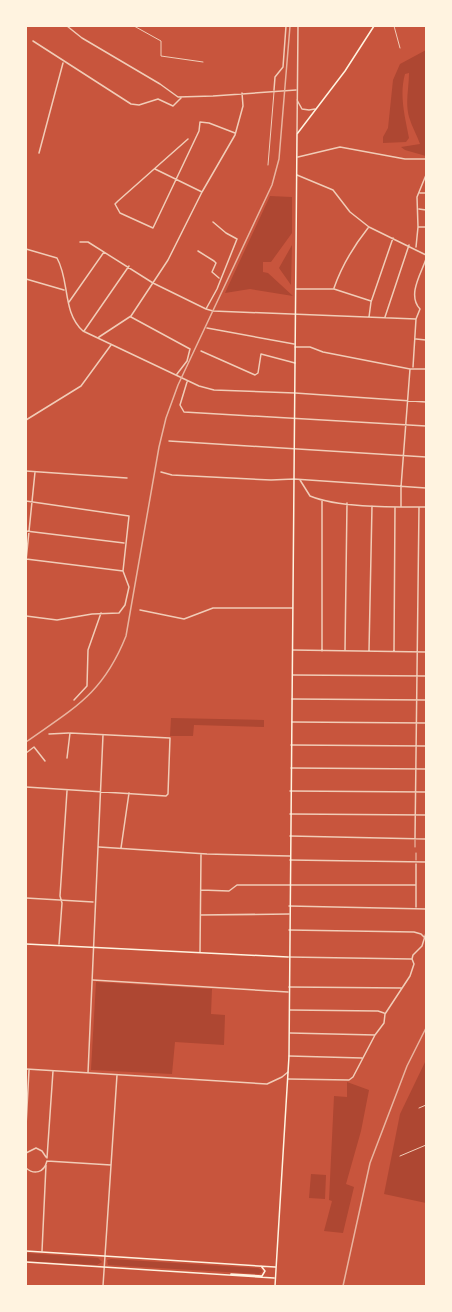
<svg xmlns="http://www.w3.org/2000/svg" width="452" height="1312" font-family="'Nunito Sans',sans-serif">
<rect width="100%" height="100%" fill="#c8553d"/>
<path fill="#ae4732" d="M426,50v106l-21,-6 -4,-3 19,-3c-3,-9 -8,-17 -11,-27 -4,-15 0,-29 0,-44l-4,1c-6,21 0,43 4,64l-3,4 -23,1v-6l5,-9 5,-48 7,-16z
M270,196l22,1v36l-21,29h-8v10l5,1 25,23 -43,-7 -25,4z
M292,245l-1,40 -12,-17z
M171,718l93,2v7l-70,-2 -1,11h-23z
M96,982l116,7 -1,25 14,1 -1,30 -49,-3 -3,32 -81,-4z
M426,1060v143l-42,-9 16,-80z
M347,1082l22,8 -8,41 -15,53 8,3 -11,46 -19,-2 8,-30 -3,-1 5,-104 13,1z
M311,1174l15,1 -1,24 -16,-1z
M26,1253l72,5 4,4 -5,3 -71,-4z
M111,1259l147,9 4,2v2l-3,2 -151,-9 -1,-5z"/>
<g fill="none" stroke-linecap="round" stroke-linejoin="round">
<path stroke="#f1ccb7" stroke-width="1" d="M134,26l27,15v15l42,6
M394,26l6,22
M268,165l6,-73
M415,847v-7
M416,853v7
M419,1108l7,-3
M400,1156l26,-11"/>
<path stroke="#f1ccb7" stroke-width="1.5" d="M67,26l15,12 78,46 18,13 35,-1 83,-6
M33,41l98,63 8,1 19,-6 15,7 8,-8
M274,90l1,-13 8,-10 3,-41
M188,139l-70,62 -3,3 5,9 33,15 46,-97 1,-9 9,1 26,10
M39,153l24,-90
M298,157l42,-10 65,12h21
M155,169l47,23
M297,175l36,15 17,22 19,15 57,28
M420,193h6
M419,209l7,1
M419,227h7
M80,242h8l65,41 53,26 7,2 203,8
M416,247l2,-20 -1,-30 9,-22
M26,249l31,9c13,23 5,54 26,73l116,55 15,4 81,3 131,9
M198,251l16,10 2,2 -4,9 7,6
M26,279l38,11
M334,288c8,-23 19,-41 34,-60
M296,289h38l37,12
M69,302l35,-50
M206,309l11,-20 20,-50 -11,-6 -13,-11
M131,317l59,32 -3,12 -10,13
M369,317l2,-15 22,-64
M385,317l24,-72
M207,328l87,16
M84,331l45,-65
M99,337l32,-21 37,-56 34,-68 33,-57 8,-29 -1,-13
M416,339l10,1
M295,347h15l13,5 87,17h16
M201,351l54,24 3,-2 3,-19 34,9
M413,367l3,-48 4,-10c-13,-14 1,-35 6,-50
M187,382l-7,23 4,7 242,14
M26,420l55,-34 30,-41
M169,441l257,16
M26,471l101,7
M161,472l11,3 99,5 23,-1 132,9
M300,480l10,16c29,12 84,11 116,11
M26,501l103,15 -6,55 6,16 -4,18 -6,8 -27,1 -35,6 -31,-4
M401,507v-20l9,-118
M26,531l98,12
M26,559l97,12
M26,561l9,-89
M140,610l44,9 29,-11h79
M293,650l133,2
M322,651v-151
M345,651l2,-148
M369,651l3,-145
M394,651l1,-144
M293,675l133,1
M292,699l134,1
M74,700l13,-14 1,-36 13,-37
M292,722l134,1
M49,734l20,-1
M291,745l135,1
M26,753l8,-6 11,14
M291,768l135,1
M26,787l140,9 2,-2 2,-56 -100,-5 -3,25
M290,791l136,1
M290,814l136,1
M290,836l136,3
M415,838l4,-331
M99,847l108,7 83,2
M121,848l8,-55
M290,860l136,2
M416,864v43
M201,890l28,1 8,-6h179
M26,898l67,4
M289,906l137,3
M201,915l88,-1
M289,930l125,2 7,2 3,3
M59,944l3,-41 -2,-7 7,-105
M200,952l1,-97
M289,957l122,2
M93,980l195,12
M289,987l113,1
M290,1010l88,1 6,2
M290,1033l85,2
M289,1056l73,2
M26,1069l241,15 15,-7 6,-5
M88,1073l15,-338
M288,1079l61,1 4,-3 22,-42 9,-12 1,-9 25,-38 4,-12 -2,-5 1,-4 9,-9 4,-13
M26,1126l3,-56
M26,1153l10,-5 6,3 4,6
M47,1158l6,-87
M47,1161l64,4
M26,1168c8,7 18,5 21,-7
M42,1251l4,-86
M103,1286l14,-211"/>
<path stroke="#f1ccb7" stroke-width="1.5" d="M297,100l5,9 7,1 6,-1
M297,133l1,-107"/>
<path stroke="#fff3e0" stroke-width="1.5" d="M26,944l262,13
M26,1251l249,16
M26,1262l248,16
M231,1274l31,2 3,-5 -4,-5
M275,1286l14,-230 8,-922 48,-63 29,-45"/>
<path stroke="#e9b49f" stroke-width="1.5" d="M26,742c48,-34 77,-48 100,-106l33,-189 7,-29 12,-33 94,-200 7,-26 11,-133
M343,1286l27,-123 37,-97 19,-38"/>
</g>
<rect width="452" height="1312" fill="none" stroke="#fff3e0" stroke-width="54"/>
</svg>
